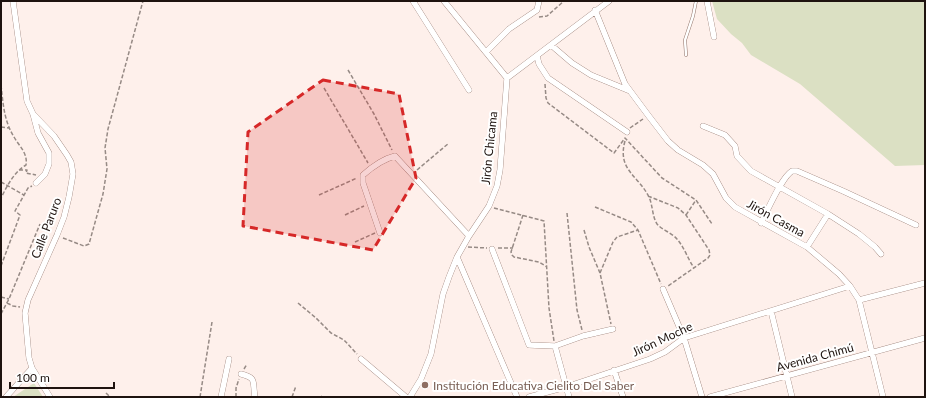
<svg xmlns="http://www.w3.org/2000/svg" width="926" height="398" font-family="Lato,sans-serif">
<rect width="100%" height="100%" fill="#fef0eb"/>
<path fill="#dbe0c3" d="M712,1h213v164l-30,1 -95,-82 -49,-29 -9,-12 -11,-9 -14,-15z
M34,383l9,14h-30z"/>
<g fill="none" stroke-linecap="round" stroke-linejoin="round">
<g stroke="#8c6d63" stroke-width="3.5">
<path id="service" d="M686,55l-1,-15 8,-24 3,-15"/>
</g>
<g stroke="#8c6d63" stroke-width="6">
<path id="minor" d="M13,1l14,100 6,13 21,22 13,19 4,7 2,12 -4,23 -5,20 -7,18 -29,65 -3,13 4,45 3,10 18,29
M413,1l56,89
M444,1l63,77
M707,1l7,36
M595,10l30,74 23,31 20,26 10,9 25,15 10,9 13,24 9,9 72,40 32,27 11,12 9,14 24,97
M551,45l21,18 19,12 39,16
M486,52l23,-23 28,-19 2,-9
M537,56l2,8 9,14 79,54
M33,114l5,19 11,20v11l-4,10 -9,9
M703,126l22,9 10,11 2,10 14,15 77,43 31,20 16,13 6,7
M761,223c7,-13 20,-45 31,-52h5l46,20 73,34
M380,233l-17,-50v-8c9,-8 20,-16 32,-19l74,80
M807,247l21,-33
M492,249l37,96 26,1 28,-10 30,-7
M457,257l60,140
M663,289l21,49 18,59
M859,300l66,-17
M771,311l21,86
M555,346l14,51
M361,359l45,38
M614,370l9,27
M241,374c17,4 11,9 14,23
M6,397l26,-29
M221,397l8,-38
M410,397l11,-18 10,-25 12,-60 6,-17 8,-20 12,-21 20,-30 8,-20 3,-16 7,-92 102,-77
M529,397l37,-10 84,-28 15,-7 19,-14 166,-52
M710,397l215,-59"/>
</g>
<path stroke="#968a85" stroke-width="1.5" stroke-dasharray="4 2" stroke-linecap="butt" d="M539,17l8,-1 17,-15
M348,70l26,44 18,36
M545,84l1,14 2,5 66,50 11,-15 37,40 34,22 16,24
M1,85c2,18 3,36 13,52 5,9 14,16 12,28 -12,7 -19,21 -25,33
M324,88l44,75
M1,127l8,1
M630,128l13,-9
M625,141c-8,29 13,34 24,56 4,9 3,19 8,27 5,6 15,9 20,15 7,8 11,20 17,29
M19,170h8l-1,3 10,2
M417,170l32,-27
M1,182l23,13
M319,195l38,-17
M648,196l30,12 8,7 23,35 1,5 -2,3 -40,28
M595,207l36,15 7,8 23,54
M494,208l50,13 5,87 5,33
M567,213l10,97 5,20
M345,215l19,-9
M523,215l-12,37 1,3 2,2 25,5 8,5
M686,215l10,-15
M584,230l5,17 11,26 11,51
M63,238l21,8 5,-2 14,-50 4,-25 -2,-21 3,-19 35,-128
M355,242l20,-9
M468,247l19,1
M498,248h15
M1,266l19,-51 -5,-4 13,-23 4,-2
M600,273l13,-31 4,-5 21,-7
M1,297l8,2
M7,303l6,3 7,1
M298,303l18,15 15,15 13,7 13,14
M1,314l8,-15 31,-75
M244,369l3,-5
M106,393l4,4
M321,396l1,1
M200,397l12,-75
M236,397v-9l3,-9
M292,397l4,-11"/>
<use href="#service" stroke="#fff" stroke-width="2.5"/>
<use href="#minor" stroke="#fff" stroke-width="5.5"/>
</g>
<path fill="#d62828" fill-opacity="0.2" stroke="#d62828" stroke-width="3" stroke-dasharray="8 5" stroke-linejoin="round" d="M323,80l76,14 17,84 -43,72 -130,-24 5,-94z"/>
<circle fill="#8d6e63" stroke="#fff" stroke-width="1.5" cx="425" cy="385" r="4"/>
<g text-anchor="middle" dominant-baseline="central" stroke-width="4" stroke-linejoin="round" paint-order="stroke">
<g font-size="12" fill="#1e130f" stroke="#fff">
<text transform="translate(489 148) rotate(-84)">Jirón Chicama</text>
<text transform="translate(776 218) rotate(29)">Jirón Casma</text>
<text transform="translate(46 228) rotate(-69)">Calle Paruro</text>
<text transform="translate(662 339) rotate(-25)">Jirón Moche</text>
<text transform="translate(815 357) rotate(-15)">Avenida Chimú</text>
</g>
<g font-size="12" fill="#785e54" stroke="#fff" text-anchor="start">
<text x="433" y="385">Institución Educativa Cielito Del Saber</text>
</g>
</g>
<rect width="926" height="398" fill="none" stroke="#1e130f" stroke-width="4"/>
<path d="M10 382v6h104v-6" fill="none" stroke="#1e130f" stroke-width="2"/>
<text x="16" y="382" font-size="12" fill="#1e130f" stroke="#ffffff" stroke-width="3" paint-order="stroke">100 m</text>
</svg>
